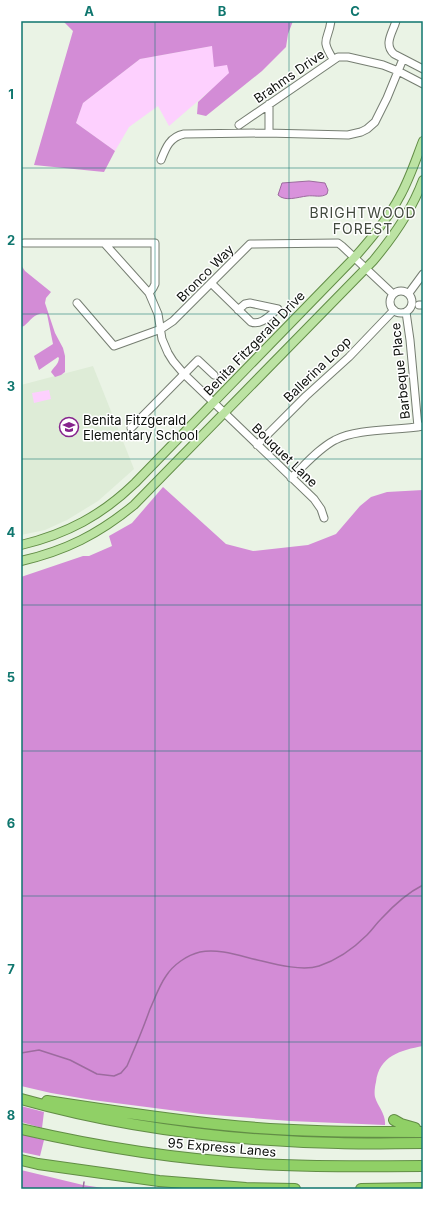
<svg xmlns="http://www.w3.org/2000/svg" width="444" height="1210" font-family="Inter,sans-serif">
<rect width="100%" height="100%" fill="#eaf3e5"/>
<path fill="#deecd7" d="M93,366l41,103 -36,32 -31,19 -22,10 -24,5v-150z"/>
<path fill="#fdd0fe" d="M212,46l15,19 7,11 -21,12 -44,38 -11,-20 -29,21 -14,24 -39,-28 7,-20 57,-44z
M49,390l2,9 -17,4 -2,-10z"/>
<path fill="#d38cd6" d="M63,21h230l-5,13 -2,13 -24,24 -56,45 -9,-2 1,-12 31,-29 -2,-8 -13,2 -2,-21 -72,13 -57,44 -7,20 39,28 -11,21 -70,-7 39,-134z
M21,265l4,6 26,21 -5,6 -1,5 10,30 8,15 2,8v16l-4,3 -6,2 -4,-5c3,-6 7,-6 8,-14l-1,-1 -19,13 -5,-14 19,-12 -6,-30c-11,-3 -16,6 -23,12l-3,1z
M163,487l63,57 27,7 55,-6 28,-11 24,-28 11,-9 16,-5 36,-2v556c-22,4 -44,10 -47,36 -1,4 -2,11 -1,15 3,10 11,17 10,28l-95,-4 -89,-7 -109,-14 -41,-7 -30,-7v-182l1,-5 -1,-4v-318l62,-21h6l23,-10 -3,-10 23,-13z
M21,1106l23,6 -2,16 -21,-6z
M21,1134l23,6 -4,16 -19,-4z
M21,1170l62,15 27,4h-89z"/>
<path fill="#d992dc" stroke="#9c6b9e" d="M309,181l16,2 3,7 -1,4c-6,4 -13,1 -20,2 -9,1 -22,6 -29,-1l4,-12z"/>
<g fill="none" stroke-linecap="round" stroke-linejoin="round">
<path stroke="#9c6b9e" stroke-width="1.5" d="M21,1053l18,-3 31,10 27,14 17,2 7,-3 6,-7 3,-7c7,-16 14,-33 20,-50 5,-11 9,-23 16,-33 7,-11 21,-21 34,-24 20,-4 43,5 62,9 16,4 41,10 57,5 18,-6 35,-18 48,-31 5,-5 9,-11 14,-16 12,-13 26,-26 42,-34
M83,1189l1,-7"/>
<g stroke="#767e72" stroke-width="9">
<path id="minor" d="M331,21c-3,21 -11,17 2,38
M396,21c-3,11 -13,23 -2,33l29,15
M269,104v29
M239,125l99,-68h10l35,8 15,6 25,13
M161,160c5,-13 9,-23 23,-26l82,-1 82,2 13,-3 6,-3 8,-7 12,-24 16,-39
M24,243h131v41l-2,4 -4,5
M105,244l44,49 9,21 4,25 6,14 5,8 11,13 130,125 7,10 3,9
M211,283l40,39c10,4 19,-7 27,-13l-28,-6 -5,1 -7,6
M390 302a11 11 0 1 1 22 0a11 11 0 1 1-22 0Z
M409,293l14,-19
M77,303l37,43 47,-17 12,-8 77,-77 88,-1 4,3 51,48
M419,305h4
M406,312l4,28 8,87
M131,428l67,-68 16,15
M257,445l49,-49 43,-39 45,-47
M291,478c14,-13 27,-29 44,-38 24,-12 61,-9 88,-14"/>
</g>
<g stroke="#628d46" stroke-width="10">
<path id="major" d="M21,545c46,-11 81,-30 114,-62l219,-225c17,-19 34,-39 46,-62 10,-18 16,-37 23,-55
M21,561c44,-10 78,-27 113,-56l239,-244c21,-25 39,-51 50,-81"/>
</g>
<g stroke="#628d46" stroke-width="12">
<path id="highway" d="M21,1099c103,29 211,42 317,44 28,1 57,0 85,0
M47,1101c58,9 117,18 177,24 66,7 132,7 199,7
M394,1120l7,4 14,4
M21,1129c86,20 174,33 262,36 47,2 93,1 140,1
M21,1160l17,4 121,17 87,7 49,1
M361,1189l62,-1"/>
</g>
<use href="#minor" stroke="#fff" stroke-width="7"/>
<use href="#major" stroke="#bce3a3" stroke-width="8"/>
<use href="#highway" stroke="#90d066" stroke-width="10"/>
</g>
<path fill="none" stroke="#0f766e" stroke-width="1" stroke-opacity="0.55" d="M155,21v1168M289,21v1168M21,168h402M21,314h402M21,459h402M21,605h402M21,751h402M21,896h402M21,1042h402"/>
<defs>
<g id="school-ring" transform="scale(1)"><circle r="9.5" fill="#fff" stroke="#86248d" stroke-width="1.5"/><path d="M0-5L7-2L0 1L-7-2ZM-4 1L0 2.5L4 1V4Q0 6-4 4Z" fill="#86248d"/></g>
</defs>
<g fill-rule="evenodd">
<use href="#school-ring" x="69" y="427"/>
</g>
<g text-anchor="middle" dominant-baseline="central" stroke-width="3" stroke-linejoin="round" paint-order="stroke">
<g font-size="13" fill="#0d100c" stroke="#fff">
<text transform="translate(289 76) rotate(-35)">Brahms Drive</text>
<text transform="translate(205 273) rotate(-45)">Bronco Way</text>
<text transform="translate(254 343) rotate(-46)">Benita Fitzgerald Drive</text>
<text transform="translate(317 369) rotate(-44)">Ballerina Loop</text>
<text transform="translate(400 371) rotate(-96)">Barbeque Place</text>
<text transform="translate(285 455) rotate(44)">Bouquet Lane</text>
<text transform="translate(222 1147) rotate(5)">95 Express Lanes</text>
</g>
<g font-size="13" fill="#0d100c" stroke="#fff" text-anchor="start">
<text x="83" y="420">Benita Fitzgerald<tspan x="83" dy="15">Elementary School</tspan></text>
</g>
<g font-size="14" letter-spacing="1" fill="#424a3e" stroke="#fff">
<text x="363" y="212">BRIGHTWOOD<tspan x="363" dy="16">FOREST</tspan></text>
</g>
</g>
<rect width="444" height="1210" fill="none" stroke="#ffffff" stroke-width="44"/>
<rect x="22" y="22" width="400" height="1166" fill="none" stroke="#0f766e" stroke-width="1.5"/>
<g font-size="13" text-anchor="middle" font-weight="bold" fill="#0f766e">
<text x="89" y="16">A</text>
<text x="222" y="16">B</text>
<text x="355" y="16">C</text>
<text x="11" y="99">1</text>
<text x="11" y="245">2</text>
<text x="11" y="391">3</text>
<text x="11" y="537">4</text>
<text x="11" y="682">5</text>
<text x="11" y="828">6</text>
<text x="11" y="974">7</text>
<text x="11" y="1120">8</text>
</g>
</svg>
